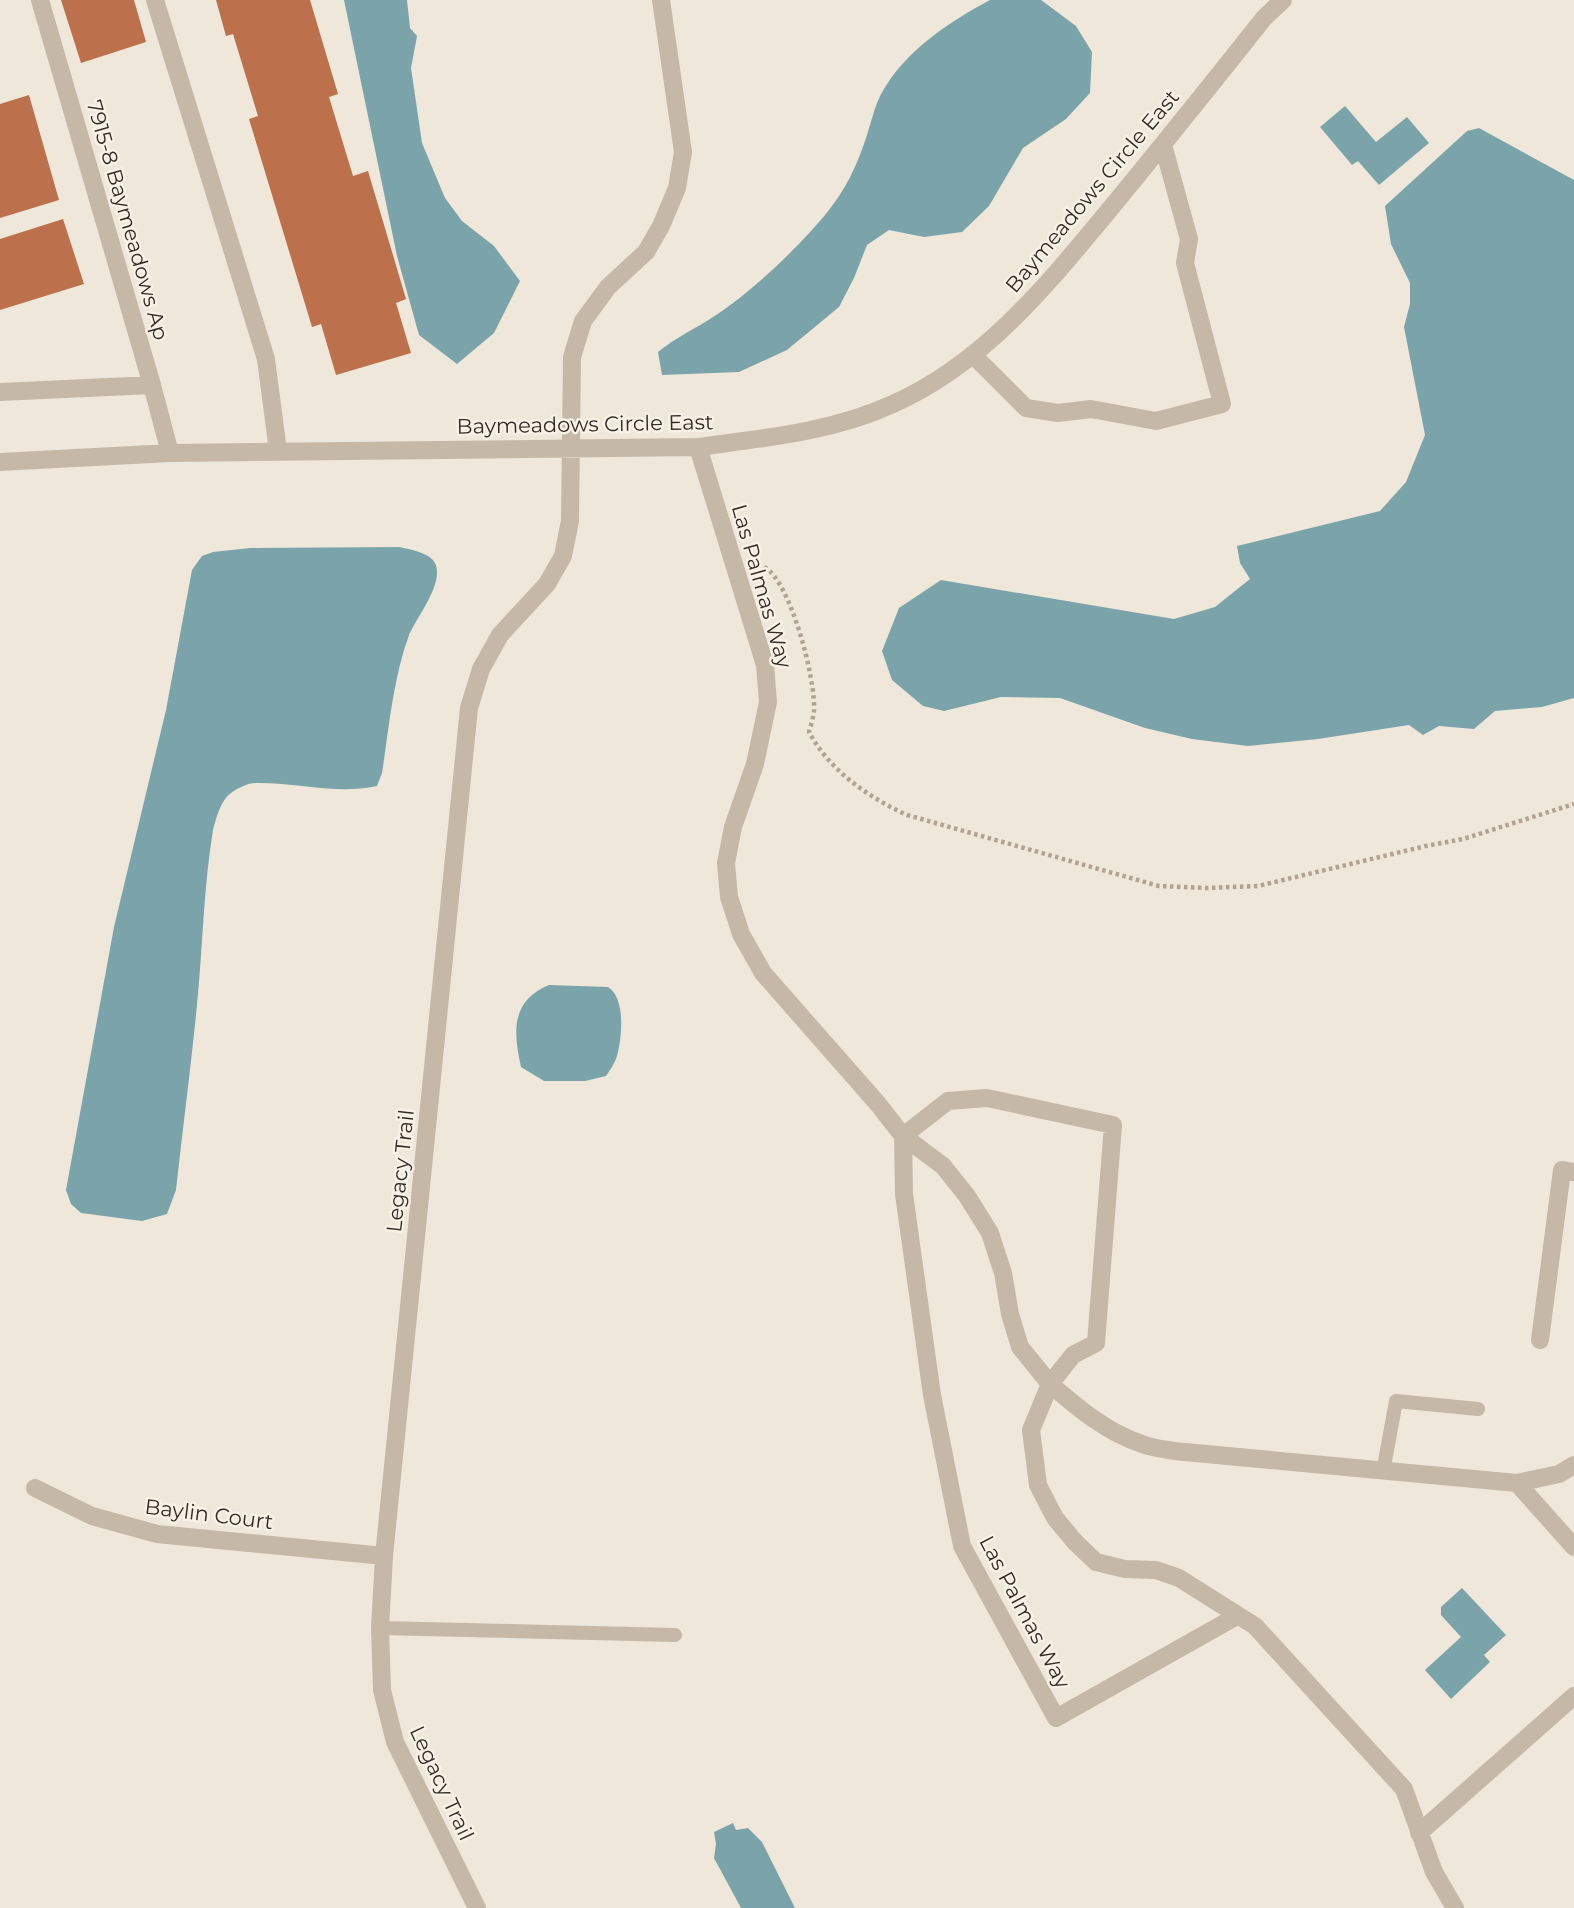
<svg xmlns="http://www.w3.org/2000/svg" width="1574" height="1908" font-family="Montserrat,sans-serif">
<rect width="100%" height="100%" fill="#efe7da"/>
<path fill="#7ba4aa" d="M344,0h63l3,28 7,8 -6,32 11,75 23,55 17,23 32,25 26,35 -26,52 -37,31 -38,-29 -22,-79z
M990,0h51l35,26 16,26 -2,41 -24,26 -43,29 -34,58 -27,26 -38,5 -35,-7 -22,15 -13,33 -15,29 -52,43 -48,22 -77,3 -4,-23c18,-15 39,-24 58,-37 38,-25 85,-70 113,-105 16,-20 27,-43 35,-66 5,-14 8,-28 13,-41 20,-47 70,-80 113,-103z
M1345,106l31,36 31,-25 22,26 -50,42 -21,-24 -6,4 -32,-38z
M1479,128l95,52v518l-32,9 -47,4 -21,18 -35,-3 -16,9 -14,-10 -91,14 -70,7 -56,-7 -47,-11 -85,-30 -59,-1 -57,14 -21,-5 -31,-26 -10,-29 17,-43 42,-28 233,39 41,-12 35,-28 -10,-16 -3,-17 143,-35 26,-29 19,-47 -21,-108 6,-23v-21l-19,-39 -6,-38 82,-75z
M399,547c13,3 38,6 38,24 1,20 -20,46 -28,64 -16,44 -20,93 -27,138l-5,13c-41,9 -81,-4 -122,-3 -6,0 -18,5 -24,10 -10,7 -15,25 -18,37 -9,55 -10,109 -15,164 -6,66 -15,131 -22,196l-9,24 -25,7 -61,-8 -10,-9 -5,-14 48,-263 52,-217 26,-140 10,-14 11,-4 37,-4z
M549,985l59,2c18,11 14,51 9,69 -2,7 -7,14 -11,20l-21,5h-41l-23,-14c-8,-36 -10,-66 28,-82z
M1462,1588l44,47 -22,20 6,7 -39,37 -26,-29 36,-33 -20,-22v-8z
M733,1823l3,7 12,-2 14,14 33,66h-54l-27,-50 2,-14 -2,-12z"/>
<path fill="#bc704b" d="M61,0h73l12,42 -65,21z
M216,0h94l28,94 -9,3 24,79 15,-5 38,128 -10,4 15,50 -75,22 -15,-51 -9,3 -63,-208 9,-3 -25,-82 -7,2z
M29,95l30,105 -59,18v-114z
M63,219l21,65 -84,26v-71z"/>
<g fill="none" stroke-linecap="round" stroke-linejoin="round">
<path stroke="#b1a291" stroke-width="4.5" stroke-dasharray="3.5 3.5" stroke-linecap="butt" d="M764,567c27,14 52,114 50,144 -1,7 -3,15 -5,21 21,39 59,65 98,83l252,71 48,2 51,-2 168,-40 37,-7 111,-35"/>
<path stroke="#c6b8a7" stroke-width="14" d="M1383,1472l13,-71 82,8
M380,1628l295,7"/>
<path stroke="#c6b8a7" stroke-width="18" d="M40,0l112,385 18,68
M155,0l111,359 12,92
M974,356l52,52 32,5 33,-4 65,12 66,-17 -37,-141 4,-24 -26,-94
M0,392l152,-7
M698,447l67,218 3,37 -13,62 -22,63 -7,36 3,34 12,37 22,39 115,131 25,32 1,58 28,201 30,151 94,172 181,-102
M0,462l170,-9 528,-6c66,-9 134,-15 195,-43 93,-41 158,-124 222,-201 50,-61 100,-123 149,-185l19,-18
M1540,1340l22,-170 12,2
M1517,1483l57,64
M35,1488l57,28 65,18 227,22
M1419,1833l155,-137
M477,1908l-82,-166 -13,-52 -2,-62 4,-72 85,-848 12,-39 19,-34 47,-51 16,-28 7,-35 2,-164 11,-36 25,-34 38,-35 15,-26 16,-38 6,-36 -22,-152
M1455,1908l-21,-36 -30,-83 -149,-163 -76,-48 -23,-8 -31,-1 -29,-7 -21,-20 -20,-24 -17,-33 -7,-55 19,-46 -30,-37 -10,-33 -7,-41 -13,-40 -23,-37 -24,-30 -40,-30 45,-35 39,-3 126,27 -17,218 -23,12 -23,29c27,23 57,49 92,60 10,4 21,5 32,7l343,32 42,-9 15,-9"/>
</g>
<g text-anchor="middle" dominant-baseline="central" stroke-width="5" stroke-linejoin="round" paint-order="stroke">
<g font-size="21" fill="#332c27" stroke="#f7f1e6">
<text transform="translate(1092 191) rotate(-50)">Baymeadows Circle East</text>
<text transform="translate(128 220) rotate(74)">7915-8 Baymeadows Ap</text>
<text transform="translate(585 424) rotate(-1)">Baymeadows Circle East</text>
<text transform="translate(762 586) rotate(74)">Las Palmas Way</text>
<text transform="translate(400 1171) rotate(-84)">Legacy Trail</text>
<text transform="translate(209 1514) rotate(7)">Baylin Court</text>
<text transform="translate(1025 1612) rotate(62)">Las Palmas Way</text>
<text transform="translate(442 1783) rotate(65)">Legacy Trail</text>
</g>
</g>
</svg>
